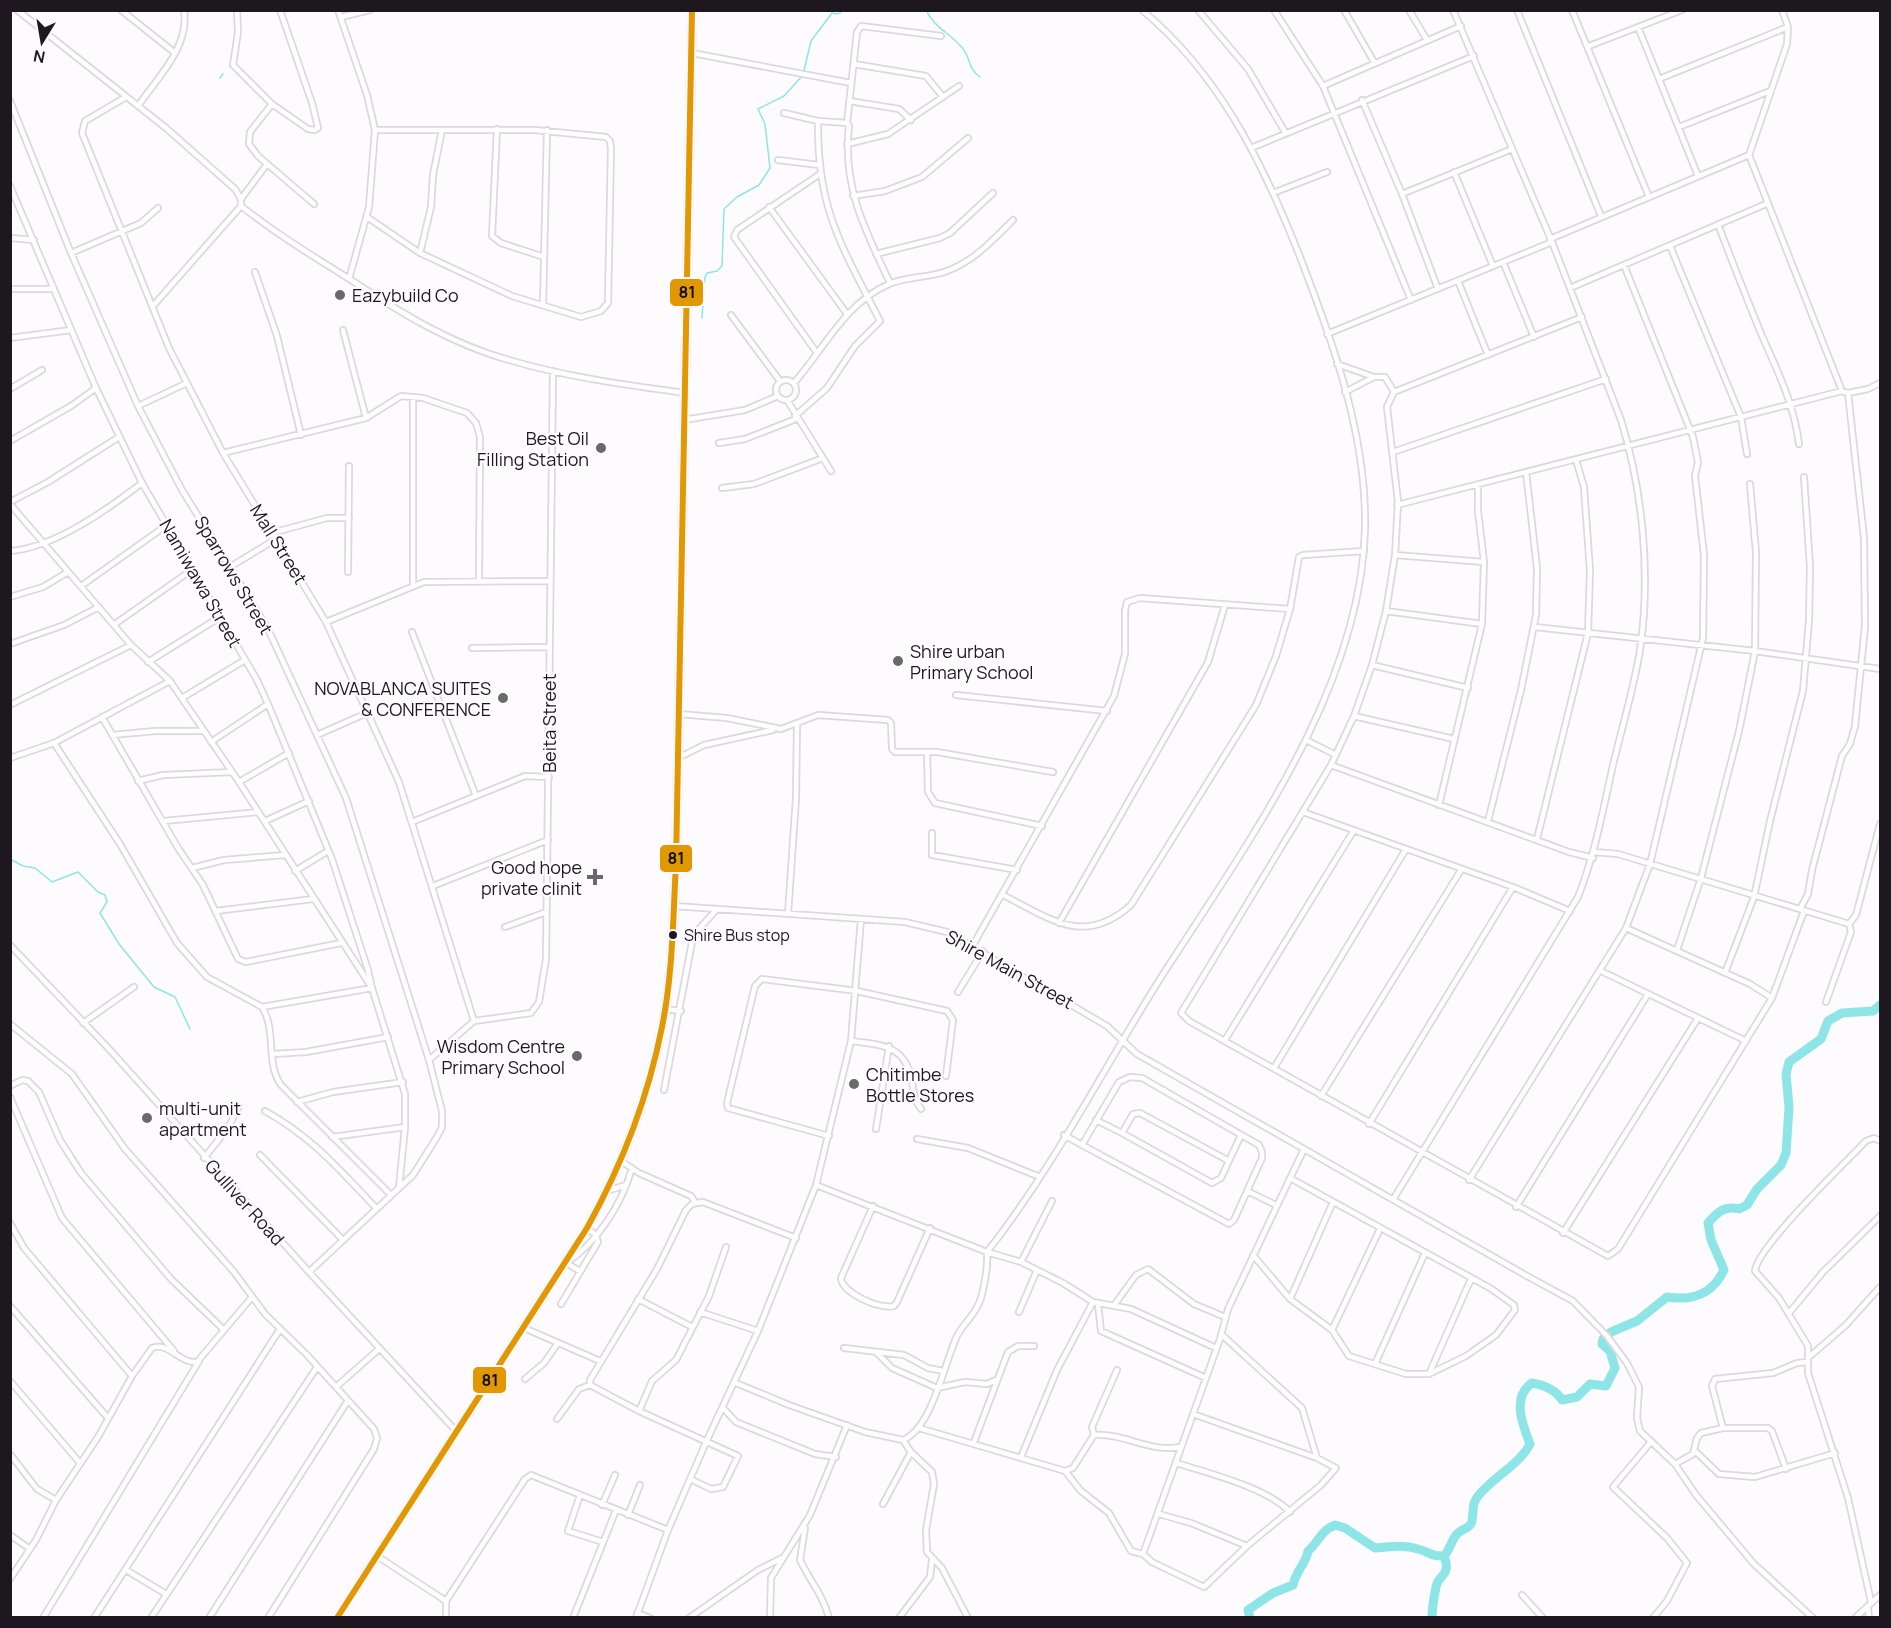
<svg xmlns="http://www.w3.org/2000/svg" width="1891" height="1628" font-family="Manrope,sans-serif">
<rect width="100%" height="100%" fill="#fdfbfe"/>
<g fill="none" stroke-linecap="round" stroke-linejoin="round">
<path stroke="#8ee5e8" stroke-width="1.5" d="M926,10c8,18 26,24 37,39 8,10 5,20 17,28
M220,78l3,-4
M702,318l3,-41 2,-4 10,-2 5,-5 2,-57 13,-12 22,-12 11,-17 -5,-44 -7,-15 26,-13 19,-21 8,-34 21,-28 6,1 6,-4
M10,859l13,7 12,2 17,14 26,-10 20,20 7,3 2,7 -7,11 19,31 35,43 21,10 15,32"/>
<path stroke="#8ee5e8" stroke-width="9" d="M1250,1618l-2,-8 25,-17 20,-8c3,-15 13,-21 15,-34 11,-9 12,-20 27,-26l10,3 30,20c14,-1 28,-4 43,1 11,3 14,8 26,7 6,-6 8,-18 14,-23 5,-5 12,-4 14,-12 2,-9 -1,-16 6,-25 15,-19 42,-32 52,-52 -7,-18 -19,-47 2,-61 11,2 24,7 30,17l15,-3 13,-13 16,2 9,-18 -5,-17 -8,-7 1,-5 8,-7 26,-11 30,-24c25,4 45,-2 57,-27l-13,-30 -3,-17c10,-11 16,-18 31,-14l8,-4 10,-16 24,-24 5,-12 3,-46 -3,-33 3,-12 32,-23 7,-18 14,-8 31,-2 7,-6
M1432,1618c0,-10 2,-21 4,-31 2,-13 16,-11 8,-31"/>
<g stroke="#ddd8de" stroke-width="8">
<path id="minor" d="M17,10l149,118 69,61 6,10v7
M121,10l54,43
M237,10l1,22 -5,33 39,39
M280,10l32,93 6,25 -3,2 -7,-1 -36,-25 -22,28 -1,12 9,12 56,48
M338,10l29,85 8,35 -6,77 -20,72
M1198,10l50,59 37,63
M1274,10l49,76 88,214
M1344,10l30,52
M1409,10l18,30
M1517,10l84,206
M1572,10l77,187
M1782,10l6,17
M341,17l29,-7
M1638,27l21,52
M1589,46l93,-36
M692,53l159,30
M854,64l72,12 17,21
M1323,86l138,-60
M126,97l-41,24 -3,12 87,215 54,105 103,169 73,160 75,239
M1362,100l40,94
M10,101l61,152 67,153 44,84 85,137 79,171 83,262 13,51v16l-5,10 -24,38 -104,97
M849,101l50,8 12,11
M138,106c19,-28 52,-59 46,-96
M784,113l34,8c-1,88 23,124 62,200l-25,25 -28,42 -32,28
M818,121l29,2 2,3c-7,60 16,104 41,157
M847,123l10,-91 4,-6 80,10
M1679,127l91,-36
M497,129l-5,107 9,7 43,14
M847,144l41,-10 71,-48
M1251,148l223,-92
M778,160l41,5
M1454,172l39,94
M1698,176l-39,-97 129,-52 -1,17 -38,111 93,236
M10,186l86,202 46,95 115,197 11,24 64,155 36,111 4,18 -110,19
M1273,193l54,-21
M853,196l32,-5 37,-14 46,-39
M241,199l26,-35
M769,207l78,107
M367,217l53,36 92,43 69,21 20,-6 7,-8 3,-154 -1,-8 -4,-4 -72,-7h-159
M1718,224c14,38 29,75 44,112 16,36 32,68 37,108
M10,238l24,2
M1550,239l199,-84
M1670,246l71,171 6,37
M71,253l70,-30 17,-15
M420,253l11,-46 2,-32 9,-45
M876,254l64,-16 10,-5 43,-40
M1503,262l31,75
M255,272l22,64 24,99
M1458,281l30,74
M1570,288l196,-84
M10,289h44
M1438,289l-36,-95 110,-45
M543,305l4,-175
M153,306l88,-100c35,28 72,50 110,74 50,33 100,64 158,80 57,17 117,25 176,33
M731,315l49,66
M1582,317l-188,75 -7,15 11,95 -3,53 -9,56 -14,54 -18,51 -23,49 -150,248 8,8 419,235 10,-7 154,-251 32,-87
M343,330l23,88
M1327,334l225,-92
M10,338l61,-8
M817,353l-83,-116 3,-7 83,-56
M1337,364l37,13
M776 390a10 10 0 1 1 20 0a10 10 0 1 1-20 0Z
M794,383c30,-34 51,-80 95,-99 18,-8 40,-6 58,-13 27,-10 46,-31 66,-51
M10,389l32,-19
M1345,392l29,-15h11l9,15
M1848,393l20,-4 12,-6
M413,397v188
M787,400l44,71
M138,406l49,-23
M684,420l61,-10 33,-14
M10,441l61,-35 25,-18
M719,443l26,-4 51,-20
M1393,452l213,-73
M223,453l143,-35 35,-22 22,2 44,15 9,10 4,14 -1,143
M722,488l32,-4 69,-26
M10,502l38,-20 71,-45
M10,504l121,141 39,36 69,101 133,206 33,106v33l-6,61
M1397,505l445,-114 6,2 16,145 1,88 -10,100 -5,18 -8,12 -30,114 -4,24 -8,15
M272,533l55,-15h22
M10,551c44,-3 98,-42 132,-68
M1395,555l89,7
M230,567l46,-28
M348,572l1,-106
M81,586l86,-61
M10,597l33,-10 25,-15
M1386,611l96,13
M326,622l98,-40 126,-1
M115,624l78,-55
M1535,627l220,24 125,18
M412,632l64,164
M10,644l54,-19 35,-18
M472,648l77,-1
M148,662l72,-45
M1372,665l96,23
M956,695l151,16
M182,698l63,-38
M10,705l121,-60
M679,714l48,4 54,11 37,-14 70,5 3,3 1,26 3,3h42l116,20
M1354,716l100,23
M102,717l76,131 25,37 35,74 8,3 95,-19
M112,735l43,-4h48
M317,735l50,-22
M1306,740l30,15
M211,742l57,-38
M54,743l66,101 57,99 30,34 55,30c15,24 3,55 19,78l110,110
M927,752l1,40 7,11 107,23
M10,758l44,-15 116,-62
M678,758l26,-13 69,-15
M1331,765l238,87 24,6
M138,781l25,-6 69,-3
M239,782l50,-29
M1439,805l43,-181 2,-62 -6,-51v-26
M1303,812l210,75 57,24
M164,821l94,-9
M265,821l44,-20
M1488,821l33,-131 15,-75 1,-47 -11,-96
M412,822l113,-46 24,1
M932,833v22l85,15
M1537,839l51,-206 2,-62 -6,-84 -8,-27
M1594,852l24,2 231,70
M192,868l32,-8 61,-5
M295,871l33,-20
M433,886l115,-46
M1003,895c48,24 81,52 128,10l125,-200 20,-49 14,-47 9,-52 4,-2 61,-4
M674,906l231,16 42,10 160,94 30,28 390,222 46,25 34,35 20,27 12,24 -2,31 3,13 35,33 21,31 58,69 59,54
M216,911l97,-12
M788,914l8,-116 1,-74
M1059,923l149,-261 17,-57
M1849,924l7,-9 24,-91
M505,927l41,-15
M1626,928l124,56 22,14
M10,945l100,105 199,222 148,160
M973,945l141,-249 11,-42v-44l2,-8 13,-4 150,11
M1677,950l24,-72 38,-147 16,-80 1,-99 -6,-68
M1601,971l145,70
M1725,973l29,-76 16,-76 33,-130 6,-71 1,-53 -6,-90
M958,992l25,-41
M1826,1002l25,-70 -2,-8
M665,1009l16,2
M474,1021l57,-8 8,-11 7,-43 7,-588
M83,1023l51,-36
M10,1024l62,50 53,75 109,123 31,42 42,41 67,74 3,9 -3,11 -106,169
M1225,1040l129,-210
M851,1041c28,3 53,4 60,36 3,12 2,22 10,32
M273,1054l33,-2 82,-15
M429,1060l45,-39
M1274,1068l132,-219
M1130,1077l12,1 117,67 3,7v6l-28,62 -5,4 -147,-79 37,-63z
M10,1086l12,-6 6,1 11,11 21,48 21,33 90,106 52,50
M664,1090l28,-148 7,-13 18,-20
M1321,1096l140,-226
M10,1097l52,121 112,133
M297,1102l36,-10 70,-10
M265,1111c47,26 75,59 111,97
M1096,1120l26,13
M1369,1124l144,-237
M876,1129l13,-83
M1064,1135l18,10
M829,1136l-101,-28 -1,-5 28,-117 7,-7 95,12 90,20 6,9 -7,56
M332,1137l73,-10
M917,1139l51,9 72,29
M260,1155l83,85
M204,1158l24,-30 11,-22
M621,1161l18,12 52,23 4,6
M1229,1161l-89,-48 -7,1 -11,19 90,50 9,-5 20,-43
M1469,1180l157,-252 24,-64 53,-226 1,-83 -9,-79 3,-14 -5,-25 -69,-172
M816,1185l171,67 34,10 42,21 30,19 38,7 85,39
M607,1191l19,-6
M1247,1191l29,14
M1394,1198l184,-301c17,-43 25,-87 35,-132 9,-38 21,-77 27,-115 11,-75 3,-158 -19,-230l-69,-178 -99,-232
M873,1206l-32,72c1,15 39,32 53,28l3,-4 33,-74
M1516,1207l132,-213
M10,1223l14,25 108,128
M1563,1233l135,-215
M1253,1255l37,44 42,31 17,26 57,18h23l37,-18 30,-21 19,-25 -1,-5 -24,-17 -200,-110
M1021,1262l31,-61
M566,1263c31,-20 56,-59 66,-95
M566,1263l14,8
M638,1299l54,28
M1290,1299l43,-97
M561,1304l37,-62 -2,-7 -9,-7
M1098,1304l3,27 105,47
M1115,1304l21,-29 12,-6 46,35 31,13
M10,1306l98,112
M700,1312l58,19
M1019,1312l18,-42
M1789,1313l34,-41 57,-56
M524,1328l76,33
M1332,1330l48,-101
M1221,1334l81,74 15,50
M844,1348l60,7 24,13 15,3
M877,1353l15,15 45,20 28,-6 22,2 9,-4
M1809,1357l37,-32 34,-38
M1375,1364l50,-111
M1429,1374l42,-95
M525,1379l19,-16 14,-20
M10,1381l70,82
M736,1383l53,22 76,27 38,8c29,-12 41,-76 54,-104 7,-14 19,-21 24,-38 4,-15 7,-31 6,-46 67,-85 116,-183 173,-273 85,-133 201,-288 205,-450 2,-93 -32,-187 -65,-272 -37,-94 -80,-182 -158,-247
M336,1387l43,-38
M723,1408l13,14 79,32 21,3
M639,1411l13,-30 24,-21 33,-64 17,-49
M1193,1414l124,44 19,10 -15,17 -74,61 -43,41 -52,-25 -9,-8 77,-215 8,-30 76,-160
M557,1419l22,-30 11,-4
M919,1428l146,43 8,-3 21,-33c31,-2 56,18 87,12
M1723,1428l-11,-42 3,-7 58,-6 24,-10 11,-1
M1094,1435l-2,-8 25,-57
M903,1440l8,12 21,20 2,12 -8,46 1,22 15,16 26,50
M974,1442l34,-90 10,-6h16
M1650,1443l-37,44 54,51 20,25 -20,38 -14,17
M1695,1451l24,23 36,3 80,-24
M10,1454l27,35 19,11
M1021,1457l36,-87 36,-68
M1177,1463c33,11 89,24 113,49
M1675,1464l18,-10 4,-16 4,-5 22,-5h45l4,3 14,38
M1065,1471l16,20 28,22 22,38 12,3
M690,1479l21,10 12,-2 15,-31 -99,-45 -49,-26v-5l67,-111 29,-59 6,-6 11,-2 93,36
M580,1495l-12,36 35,11
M883,1504l28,-52
M602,1505l13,-30
M1159,1514l32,9 56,23
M628,1515l12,-30
M805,1528l-5,32c10,21 23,35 29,58
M10,1535l20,14
M377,1556l69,45
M126,1570l40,24
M10,1579l26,-39 20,-40 42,-63 34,-61 20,-28c16,-7 28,16 45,14l55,-65
M1522,1595l21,23
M1871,1602l-23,-104 -40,-125v-27l-29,-48 -24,-27c2,-24 90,-108 111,-130l8,-3 6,3
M1868,1608l1,10
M637,1613l13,5
M43,1618l156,-257
M94,1618l186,-289
M151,1618l166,-251
M209,1618l138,-216
M446,1618v-17l79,-122 6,-4 137,55
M573,1618l43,-108
M636,1618l32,-88 39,-90 51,-109 58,-146 35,-144 10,-122
M689,1618l69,-48 24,-12
M770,1618l1,-40 39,-63 37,-90
M899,1618l31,-41 2,-18
M1855,1618l25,-23"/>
</g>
<g stroke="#ddd8de" stroke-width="10">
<path id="secondary" d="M337,1618l250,-390c35,-63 61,-130 75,-201 11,-54 11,-110 14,-164l16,-853"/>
</g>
<use href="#minor" stroke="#fffeff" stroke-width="4.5"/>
<use href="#secondary" stroke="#fffeff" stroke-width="7"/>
<g stroke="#fefaff" stroke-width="10">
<path id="bus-1" d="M337,1618l250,-390c35,-63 61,-130 75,-201 11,-54 11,-110 14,-164l16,-853"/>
</g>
<use href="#bus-1" stroke="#e19803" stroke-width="6"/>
</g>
<g fill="#6c676d" stroke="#fefaff" stroke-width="2">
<circle cx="340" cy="295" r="6"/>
<circle cx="601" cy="448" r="6"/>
<circle cx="898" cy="661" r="6"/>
<circle cx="503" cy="698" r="6"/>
<path d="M592 868h6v6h6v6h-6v6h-6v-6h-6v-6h6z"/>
<circle cx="577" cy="1056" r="6"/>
<circle cx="854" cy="1084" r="6"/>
<circle cx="147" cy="1118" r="6"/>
</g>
<circle fill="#1e171f" stroke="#fefaff" stroke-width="2" cx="673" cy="935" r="5"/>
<g text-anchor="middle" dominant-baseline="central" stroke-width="4.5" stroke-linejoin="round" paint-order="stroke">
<g font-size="16" fill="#1e171f" stroke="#fefaff" text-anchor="start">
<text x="684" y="935">Shire Bus stop</text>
</g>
<g font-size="18" fill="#1e171f" stroke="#fefaff" text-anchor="start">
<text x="352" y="295">Eazybuild Co</text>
<text x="589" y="438" text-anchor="end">Best Oil<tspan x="589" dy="21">Filling Station</tspan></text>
<text x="910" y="651">Shire urban<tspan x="910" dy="21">Primary School</tspan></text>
<text x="491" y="688" text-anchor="end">NOVABLANCA SUITES<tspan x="491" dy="21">&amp; CONFERENCE</tspan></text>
<text x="582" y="867" text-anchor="end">Good hope<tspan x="582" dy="21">private clinit</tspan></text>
<text x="565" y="1046" text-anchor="end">Wisdom Centre<tspan x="565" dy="21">Primary School</tspan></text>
<text x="866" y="1074">Chitimbe<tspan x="866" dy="21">Bottle Stores</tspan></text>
<text x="159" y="1108">multi-unit<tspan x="159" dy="21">apartment</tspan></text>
</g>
<g font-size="18" fill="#1e171f" stroke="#fefaff">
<text transform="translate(279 544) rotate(58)">Mall Street</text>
<text transform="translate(234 575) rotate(59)">Sparrows Street</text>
<text transform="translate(201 583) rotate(60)">Namiwawa Street</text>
<text transform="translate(549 723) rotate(-90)">Beita Street</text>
<text transform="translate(1010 969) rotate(29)">Shire Main Street</text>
<text transform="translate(245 1202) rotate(48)">Gulliver Road</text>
</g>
</g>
<g stroke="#fefaff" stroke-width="2">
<rect x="669" y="278" width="35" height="29" rx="6" fill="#e19803"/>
<rect x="659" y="844" width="34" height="29" rx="6" fill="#e19803"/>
<rect x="472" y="1366" width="35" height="28" rx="6" fill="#e19803"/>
</g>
<g font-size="16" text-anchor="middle" font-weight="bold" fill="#111">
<text x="687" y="298">81</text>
<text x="676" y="864">81</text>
<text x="490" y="1386">81</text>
</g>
<rect width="1891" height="1628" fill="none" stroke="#1e171f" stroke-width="24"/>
<g transform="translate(42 42) rotate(191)" stroke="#fefaff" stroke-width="4.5" paint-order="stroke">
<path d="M0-4.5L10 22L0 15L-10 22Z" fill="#1e171f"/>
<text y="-9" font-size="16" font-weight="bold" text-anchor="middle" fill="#1e171f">N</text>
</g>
</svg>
